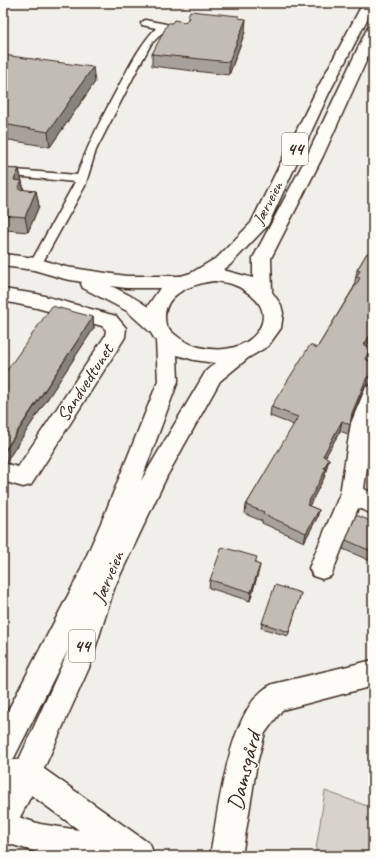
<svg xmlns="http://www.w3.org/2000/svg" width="376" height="859" font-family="Caveat,sans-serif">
<rect width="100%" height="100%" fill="#f1efea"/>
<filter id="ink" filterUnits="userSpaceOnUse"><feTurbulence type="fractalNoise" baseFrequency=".025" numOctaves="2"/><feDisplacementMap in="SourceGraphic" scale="8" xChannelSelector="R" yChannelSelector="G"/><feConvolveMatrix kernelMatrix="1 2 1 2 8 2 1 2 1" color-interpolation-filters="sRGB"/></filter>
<g filter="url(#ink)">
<path fill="#d7d2cc" stroke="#897e75" d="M325,791l48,17v48h-58z"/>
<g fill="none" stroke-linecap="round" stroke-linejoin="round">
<g stroke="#3b2a1e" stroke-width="3">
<path id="service" d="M145,20l21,4 9,4 -5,3 -5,-1 -14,14 -15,28 -40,78 -11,36 -45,81h-8l-2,-3 45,-82 -72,-7v-6l74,6c10,-28 23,-54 37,-80 13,-24 24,-48 42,-67l-14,-3 -1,-2z"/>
</g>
<g stroke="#3b2a1e" stroke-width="3">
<path id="minor" d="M3,254l33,4 30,9 60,9h56l7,2 2,4 -2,4 -7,2h-56l-15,-2c19,9 43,21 55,40l-3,5 -7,2 -7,-2 -22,-20 -44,-23 -2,-4 1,-2 -17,-3 -31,-9 -31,-4z
M3,289l34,5 79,22 10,12 -1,9 -3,5 -91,143 -8,2 -20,-6v-18l15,4 87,-131 1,-6 -4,-4 -65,-18 -34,-7z
M373,385v38l-9,66 9,4v21l-15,-6 -27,68 -9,3 -9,-3 -4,-8 31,-74 11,-71 15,-36z
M373,660v26l-91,24 -17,23 -8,30 -15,93h-32c8,-43 19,-154 63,-172z
M27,759l10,5 113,80 4,12h-105l-46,-14v-30l37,12 39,6 -56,-41 -20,2v-30z"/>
</g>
<g stroke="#3b2a1e" stroke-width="3">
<path id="primary" d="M363,3h10v5l-44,85 -61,132 -38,40 -7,5 30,8v-20l54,-102 59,-125 2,-3 5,-1v19l-50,110 -52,102 1,34 9,13 2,8 -2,15 -13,18 -20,12 -28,23 -53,95 -52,110 -26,82 -52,116 -23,45 -11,4v-45l14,-24 45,-99 6,-15 -55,110 -10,4v-44l73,-140 28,-64 54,-135 -2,-40 -10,-16 -1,-8 2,-10 13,-19 14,-10 17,-5 27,-16 33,-34 64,-130zM214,281c16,1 27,5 39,16 20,17 7,41 -15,49 -25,9 -57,0 -72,-21 -7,-30 25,-41 48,-44zM177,355l17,5 21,3 -9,8 -65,110 37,-100z"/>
</g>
<use href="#service" fill="#fdfcf7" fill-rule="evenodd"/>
<use href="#minor" fill="#fdfcf7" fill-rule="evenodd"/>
<use href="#primary" fill="#fdfcf7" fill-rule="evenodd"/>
</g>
<path fill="#a6a29b" stroke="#3b2a1e" d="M188,16l51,2 6,14 -16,43 -77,-9v-12l20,-31 13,-1 3,-3z
M3,55l92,27 -45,65 -47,-8z
M3,168l16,1 5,21 12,1 3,15 -11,26 -22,-2 -1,-5h-2z
M367,253v93l2,11 -2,3 6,2v22l-8,2 -14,33 -3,15 -8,-3 -15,26 4,2 -5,19 -15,28 10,4 -2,8 -13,24 -42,-19v-2l-17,-7 1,-9 48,-80 -24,-9 1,-9 46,-59 37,-61 3,-17z
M93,317l1,11 -88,134h-3v-86z
M373,434v10l-1,-1z
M373,522v40l-30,-13 3,-9z
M256,564l4,1 -2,8 -8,28 -41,-13 1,-8z
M301,593l-13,43 -27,-8 1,-5z"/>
<path fill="#87847e" stroke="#3b2a1e" d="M246,19l-1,13 -16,43v-13z
M93,67l2,15 -45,65 -2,-15z
M19,169l6,27 -4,9 -7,-25z
M36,191l3,15 -11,26 -3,-15z
M5,308l2,10 -4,5v-13z
M93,317l1,11 -88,134 -2,-9z
M373,330v5l-11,19 2,-9z
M371,347l-2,10 -7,12 3,-10z
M373,375v9l-8,2 -15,36 2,-9 15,-36z
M342,421l-2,10 -19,34 2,-9z
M329,459l-5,19 -19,36 2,-9 17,-37z
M319,510l-2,8 -13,24 2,-9z
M260,565l-2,8 -8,28 1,-9z"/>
<path fill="#c1bcb4" stroke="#3b2a1e" d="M190,11l49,5 -1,2 8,1 -17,43 -77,-8 16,-31h4l2,-3 11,2 4,-4 -1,-2z
M3,55l90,12 -45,65 -45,-8z
M3,168l16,1 -5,11 8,1 -4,8 18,2 -11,26 -22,-2 2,-5h-2z
M367,253l6,2v75l-9,15 7,2 -6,12 8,3v13l-6,2 -15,36 -2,12 -8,-4 -19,35 6,3 -5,9 2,1 -19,36 12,5 -13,23 -43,-19 1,-2 -18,-7 52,-88 -27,-10 39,-62 7,3 43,-70 -4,-1 4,-6 -3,-1z
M52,306l41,11 -90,136v-77z
M356,515l17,7v30l-27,-12z
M222,547l35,10 -2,6 5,2 -9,27 -41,-12z
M275,585l26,8 -12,39 -27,-9z"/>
</g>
<g text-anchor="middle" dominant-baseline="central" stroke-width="3" stroke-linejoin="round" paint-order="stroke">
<g font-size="16" fill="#3b2a1e" stroke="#fdfcf7">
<text transform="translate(268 203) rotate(-62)">Jærveien</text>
</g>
<g fill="#fdfcf7" stroke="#75695f" stroke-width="1">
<rect x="282" y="133" width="26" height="32" rx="3"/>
<rect x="69" y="630" width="26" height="32" rx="3"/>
</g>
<g font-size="18" font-weight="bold" fill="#3b2a1e">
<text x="295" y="149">44</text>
<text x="82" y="646">44</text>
</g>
<g font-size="19" fill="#3b2a1e" stroke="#fdfcf7">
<text transform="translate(85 383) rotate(-57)">Sandvedtunet</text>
<text transform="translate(108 577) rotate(-67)">Jærveien</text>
</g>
<g font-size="23" fill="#3b2a1e" stroke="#fdfcf7">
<text transform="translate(244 771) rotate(-76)">Damsgård</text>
</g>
</g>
<rect width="376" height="859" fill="none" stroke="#fdfcf7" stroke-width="16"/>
<rect x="8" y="8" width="360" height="843" fill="none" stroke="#3b2a1e" stroke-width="1.5" filter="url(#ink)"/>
</svg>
